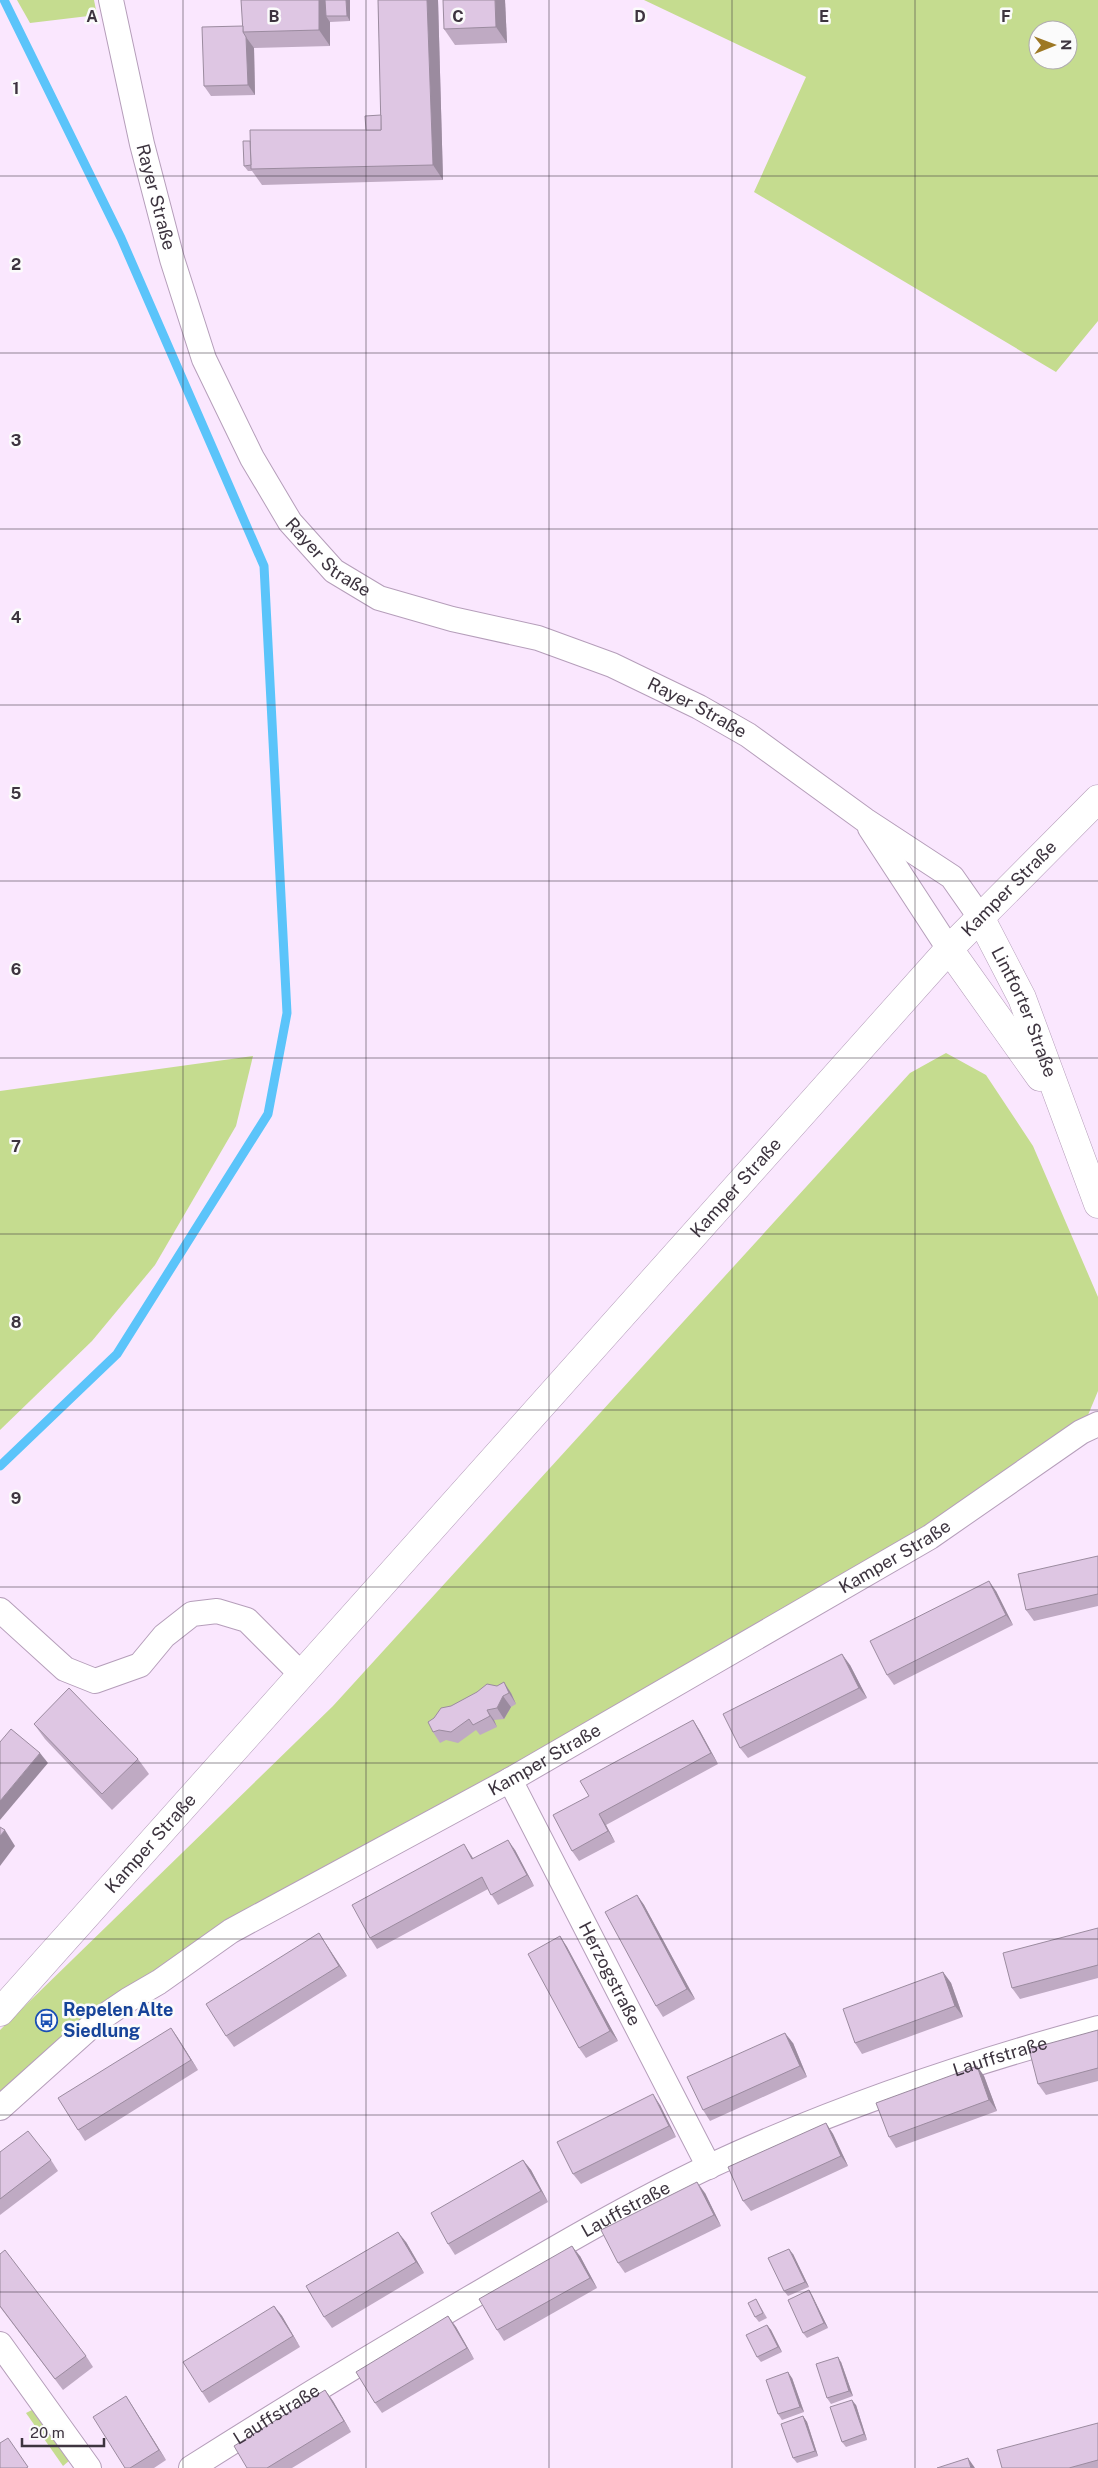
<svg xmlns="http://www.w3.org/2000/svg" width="1098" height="2468" font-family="'Public Sans',sans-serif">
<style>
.green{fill:#c5dc8f;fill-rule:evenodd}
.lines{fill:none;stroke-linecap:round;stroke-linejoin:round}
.stream{stroke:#5bc4fa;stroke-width:9}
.minor-casing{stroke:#b59eba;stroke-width:26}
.tertiary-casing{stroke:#b59eba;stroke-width:29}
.secondary-casing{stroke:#b59eba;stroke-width:29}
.minor{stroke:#fff;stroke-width:24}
.tertiary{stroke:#fff;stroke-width:28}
.secondary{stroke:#fff;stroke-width:28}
.wall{fill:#bfaac3}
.shaded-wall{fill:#9b8b9f}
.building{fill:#dec6e3;stroke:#9b8b9f}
.grid{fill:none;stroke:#3d343f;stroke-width:1;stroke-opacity:0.55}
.labels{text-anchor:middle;stroke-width:5;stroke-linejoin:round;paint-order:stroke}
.street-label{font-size:18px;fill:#3d343f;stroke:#fbfbfb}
.transit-label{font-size:18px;font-weight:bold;fill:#164399;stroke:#fbfbfb;text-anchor:start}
.grid-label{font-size:16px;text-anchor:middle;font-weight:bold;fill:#3d343f;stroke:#fbfbfb;stroke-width:5;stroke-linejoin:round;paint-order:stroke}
</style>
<rect width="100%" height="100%" fill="#fae7fe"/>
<g class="green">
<path d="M 17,0 L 94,0 L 97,15 L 30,23 Z"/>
<path d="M 644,0 L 1098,0 L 1098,321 L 1056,372 L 754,192 L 806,77 ZM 1038,30 L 1068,30 L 1068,60 L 1038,60 Z"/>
<path d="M 946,1053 L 986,1075 L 1033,1146 L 1098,1297 L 1098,1391 L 1081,1432 L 930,1537 L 231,1931 L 0,2108 L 0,2030 L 333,1706 L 910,1073 Z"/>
<path d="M 253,1056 L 236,1126 L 155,1265 L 92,1341 L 0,1430 L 0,1091 Z"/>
<path d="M 34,2409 L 70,2460 L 63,2466 L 26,2413 Z"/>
</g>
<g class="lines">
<path class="stream" d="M 0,1466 L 117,1354 L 268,1114 L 287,1013 L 264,566 L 121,238 L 4,0"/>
<defs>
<g id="minor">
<path id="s1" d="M 111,0 L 142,144 L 172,259 L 204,359 L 252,458 L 290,522 L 334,571 L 379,598 L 452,619 L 538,638 L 612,665 L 699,707 L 748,735 L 865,820 L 952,877 L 980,917"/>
<path d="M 870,828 L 949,949"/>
<path d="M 0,1610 L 65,1669 L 95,1681 L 140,1665 L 164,1636 L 192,1614 L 217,1611 L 247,1620 L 300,1673"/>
<path id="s2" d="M 510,1780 L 709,2167"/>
<path id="s3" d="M 0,2108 L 97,2021 L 128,2000 L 159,1982 L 231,1931 L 510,1780 L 930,1537 L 1081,1432 L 1098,1424"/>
<path d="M 0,2344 L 89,2468"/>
<path id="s4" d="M 191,2468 C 287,2407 384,2348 482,2291 C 557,2247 632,2203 710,2166 C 835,2108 965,2064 1098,2028"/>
</g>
<g id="tertiary">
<path id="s5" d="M 980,917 L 1022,998 L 1098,1204"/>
<path d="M 949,949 L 1040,1077"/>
</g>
<g id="secondary">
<path id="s6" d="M 0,2012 L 949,949 L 1098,799"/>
</g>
</defs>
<use href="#minor" class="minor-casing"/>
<use href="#tertiary" class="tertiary-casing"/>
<use href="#secondary" class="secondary-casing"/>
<use href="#minor" class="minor"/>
<use href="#tertiary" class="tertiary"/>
<use href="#secondary" class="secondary"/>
</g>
<g class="wall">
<path d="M 241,0 L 350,0 L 350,21 L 330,22 L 330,46 L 254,48 L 255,95 L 211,96 L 204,86 L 243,26 Z"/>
<path d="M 378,0 L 438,0 L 443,180 L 262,185 L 252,171 L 248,171 L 244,166 L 366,130 L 381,115 Z"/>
<path d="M 505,0 L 507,43 L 455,45 L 444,29 Z"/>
<path d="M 1098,1556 L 1098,1606 L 1034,1621 L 1026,1610 Z"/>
<path d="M 996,1591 L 1013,1625 L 894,1685 L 887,1675 Z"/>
<path d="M 850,1665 L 867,1698 L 748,1758 L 740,1748 Z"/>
<path d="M 511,1693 L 516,1704 L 511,1707 L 504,1719 L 494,1720 L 497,1727 L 480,1735 L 476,1730 L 458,1743 L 446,1740 L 440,1743 L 433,1732 L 434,1718 L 451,1706 Z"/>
<path d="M 693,1720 L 700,1731 L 718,1764 L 606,1825 L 615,1842 L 579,1861 L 572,1851 L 589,1796 Z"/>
<path d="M 34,1724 L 138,1759 L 149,1774 L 112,1810 L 45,1739 Z"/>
<path d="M 515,1850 L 534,1886 L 498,1905 L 488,1889 L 377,1949 L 370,1938 L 471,1855 L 473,1858 Z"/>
<path d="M 637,1895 L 644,1905 L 695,1999 L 663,2017 L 656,2006 Z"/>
<path d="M 1098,1928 L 1098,1978 L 1020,1999 L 1012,1988 Z"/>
<path d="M 560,1936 L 567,1947 L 618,2041 L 586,2058 L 579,2048 Z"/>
<path d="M 326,1944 L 347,1976 L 234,2047 L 226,2036 Z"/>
<path d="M 943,1972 L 951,1983 L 963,2017 L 862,2054 L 855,2043 Z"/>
<path d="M 171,2028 L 198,2070 L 85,2141 L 78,2130 Z"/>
<path d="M 1098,2030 L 1098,2081 L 1046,2095 L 1038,2084 Z"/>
<path d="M 793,2043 L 807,2077 L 710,2121 L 703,2110 Z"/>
<path d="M 977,2066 L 984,2076 L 997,2111 L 896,2148 L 889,2137 Z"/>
<path d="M 660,2105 L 676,2137 L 581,2184 L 573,2174 Z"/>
<path d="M 826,2123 L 833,2134 L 848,2166 L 751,2211 L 743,2201 Z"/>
<path d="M 0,2152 L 51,2160 L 58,2171 L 0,2215 Z"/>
<path d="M 523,2160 L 531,2170 L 548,2202 L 455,2255 L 448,2244 Z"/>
<path d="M 705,2193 L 721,2226 L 625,2273 L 618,2263 Z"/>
<path d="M 406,2242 L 424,2273 L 332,2328 L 324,2317 Z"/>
<path d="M 0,2254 L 86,2356 L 93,2367 L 63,2390 L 0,2307 Z"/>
<path d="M 793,2254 L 809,2287 L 788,2296 L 784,2291 Z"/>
<path d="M 580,2256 L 597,2288 L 504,2341 L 497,2330 Z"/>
<path d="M 809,2290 L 812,2295 L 828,2328 L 807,2338 L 803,2333 Z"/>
<path d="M 756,2299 L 767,2318 L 759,2322 L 755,2317 Z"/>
<path d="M 274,2306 L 282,2316 L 300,2347 L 209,2403 L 202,2392 Z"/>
<path d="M 448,2316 L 456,2327 L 474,2359 L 382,2413 L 375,2403 Z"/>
<path d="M 767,2325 L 771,2330 L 782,2352 L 761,2362 L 757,2357 Z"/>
<path d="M 841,2362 L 853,2396 L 831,2404 L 827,2398 Z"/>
<path d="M 792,2378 L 804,2412 L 782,2420 L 778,2414 Z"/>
<path d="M 325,2390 L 333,2401 L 351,2432 L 292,2468 L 247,2468 Z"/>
<path d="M 126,2396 L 166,2460 L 154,2468 L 125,2468 Z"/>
<path d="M 856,2405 L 867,2440 L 846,2447 L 842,2442 Z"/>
<path d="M 803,2416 L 807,2422 L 818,2456 L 797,2463 L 793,2458 Z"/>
<path d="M 1098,2423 L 1098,2468 L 1002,2468 Z"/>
</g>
<g class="shaded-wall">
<path d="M 319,0 L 329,0 L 326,16 L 330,22 L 330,46 L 319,30 Z"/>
<path d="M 346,0 L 350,0 L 350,21 L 347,16 Z"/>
<path d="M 427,0 L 438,0 L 443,180 L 433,165 Z"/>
<path d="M 495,0 L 505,0 L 507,43 L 496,27 Z"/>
<path d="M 246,37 L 254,48 L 255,95 L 248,85 Z"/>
<path d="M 989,1581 L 996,1591 L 1013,1625 L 1006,1615 Z"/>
<path d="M 842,1654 L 850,1665 L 867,1698 L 859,1688 Z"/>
<path d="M 504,1682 L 511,1693 L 516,1704 L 509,1693 Z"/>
<path d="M 503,1696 L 511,1707 L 504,1719 L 497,1708 Z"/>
<path d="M 487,1710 L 494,1720 L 497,1727 L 490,1716 Z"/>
<path d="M 693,1720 L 700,1731 L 718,1764 L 711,1753 Z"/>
<path d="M 40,1753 L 48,1763 L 0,1820 L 0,1801 Z"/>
<path d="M 599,1814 L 606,1825 L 615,1842 L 608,1831 Z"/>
<path d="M 5,1830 L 15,1846 L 0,1866 L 0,1836 Z"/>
<path d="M 508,1840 L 515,1850 L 534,1886 L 527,1875 Z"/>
<path d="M 464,1844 L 471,1855 L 479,1870 L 472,1859 Z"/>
<path d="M 637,1895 L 644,1905 L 695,1999 L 687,1989 Z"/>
<path d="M 319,1933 L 326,1944 L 347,1976 L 339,1966 Z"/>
<path d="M 560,1936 L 567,1947 L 618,2041 L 610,2031 Z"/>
<path d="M 943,1972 L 951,1983 L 963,2017 L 955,2006 Z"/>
<path d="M 171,2028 L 178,2038 L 198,2070 L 191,2060 Z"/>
<path d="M 785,2033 L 793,2043 L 807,2077 L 800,2066 Z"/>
<path d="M 977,2066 L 984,2076 L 997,2111 L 989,2100 Z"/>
<path d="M 653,2094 L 660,2105 L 676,2137 L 669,2126 Z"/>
<path d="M 826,2123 L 833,2134 L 848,2166 L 841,2156 Z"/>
<path d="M 523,2160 L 531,2170 L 548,2202 L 541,2191 Z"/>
<path d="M 697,2182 L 705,2193 L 721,2226 L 714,2215 Z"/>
<path d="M 398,2232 L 406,2242 L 424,2273 L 416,2262 Z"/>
<path d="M 572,2246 L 580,2256 L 597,2288 L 590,2278 Z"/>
<path d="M 789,2249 L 793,2254 L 809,2287 L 805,2282 Z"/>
<path d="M 809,2290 L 812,2295 L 828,2328 L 824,2323 Z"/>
<path d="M 274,2306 L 282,2316 L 300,2347 L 293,2336 Z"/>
<path d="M 448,2316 L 456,2327 L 474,2359 L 467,2348 Z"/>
<path d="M 767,2325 L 771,2330 L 782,2352 L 778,2347 Z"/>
<path d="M 838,2357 L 841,2362 L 853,2396 L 849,2391 Z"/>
<path d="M 788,2372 L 792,2378 L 804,2412 L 800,2407 Z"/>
<path d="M 325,2390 L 333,2401 L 351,2432 L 344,2421 Z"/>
<path d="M 126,2396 L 133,2407 L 166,2460 L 159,2450 Z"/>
<path d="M 852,2400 L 856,2405 L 867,2440 L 864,2434 Z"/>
<path d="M 803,2416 L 807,2422 L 818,2456 L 815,2451 Z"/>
<path d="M 968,2458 L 975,2468 L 971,2468 Z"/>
</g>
<g class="building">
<path d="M 241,0 L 319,0 L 319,30 L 243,32 Z"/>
<path d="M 325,0 L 346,0 L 347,16 L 326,16 Z"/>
<path d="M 378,0 L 427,0 L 433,165 L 251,169 L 250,130 L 381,130 Z"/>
<path d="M 443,0 L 495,0 L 496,27 L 444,29 Z"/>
<path d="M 243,26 L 243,32 L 246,37 L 248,85 L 204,86 L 202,27 Z"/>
<path d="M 381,115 L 381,130 L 366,130 L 365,116 Z"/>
<path d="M 243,141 L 250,141 L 251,165 L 244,166 Z"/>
<path d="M 1098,1556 L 1098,1594 L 1026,1610 L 1018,1574 Z"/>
<path d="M 989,1581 L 1006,1615 L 887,1675 L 870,1641 Z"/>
<path d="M 842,1654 L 859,1688 L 740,1748 L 723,1714 Z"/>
<path d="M 504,1682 L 509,1693 L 503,1696 L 497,1708 L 487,1710 L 490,1716 L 473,1725 L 469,1719 L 451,1732 L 439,1730 L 433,1732 L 428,1722 L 434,1718 L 441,1708 L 451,1706 L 477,1692 L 487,1684 L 497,1686 Z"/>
<path d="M 69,1688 L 138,1759 L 102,1794 L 34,1724 Z"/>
<path d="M 693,1720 L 711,1753 L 599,1814 L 608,1831 L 572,1851 L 553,1815 L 589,1796 L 580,1781 Z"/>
<path d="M 11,1729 L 40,1753 L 0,1801 L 0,1742 Z"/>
<path d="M 0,1827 L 5,1830 L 0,1836 Z"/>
<path d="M 508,1840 L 527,1875 L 491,1895 L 482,1877 L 370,1938 L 352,1905 L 464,1844 L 472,1859 Z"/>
<path d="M 637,1895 L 687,1989 L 656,2006 L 605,1912 Z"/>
<path d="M 1098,1928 L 1098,1965 L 1012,1988 L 1003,1953 Z"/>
<path d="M 319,1933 L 339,1966 L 226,2036 L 206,2004 Z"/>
<path d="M 560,1936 L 610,2031 L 579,2048 L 528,1954 Z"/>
<path d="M 943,1972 L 955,2006 L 855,2043 L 843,2009 Z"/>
<path d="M 171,2028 L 191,2060 L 78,2130 L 58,2098 Z"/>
<path d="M 1098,2030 L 1098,2068 L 1038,2084 L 1029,2049 Z"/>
<path d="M 785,2033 L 800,2066 L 703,2110 L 687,2077 Z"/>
<path d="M 977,2066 L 989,2100 L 889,2137 L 876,2103 Z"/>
<path d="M 653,2094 L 669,2126 L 573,2174 L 557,2142 Z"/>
<path d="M 826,2123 L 841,2156 L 743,2201 L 728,2167 Z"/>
<path d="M 28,2131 L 51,2160 L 0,2199 L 0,2152 Z"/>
<path d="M 523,2160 L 541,2191 L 448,2244 L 431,2213 Z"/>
<path d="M 697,2182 L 714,2215 L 618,2263 L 601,2230 Z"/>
<path d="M 398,2232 L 416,2262 L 324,2317 L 306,2286 Z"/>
<path d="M 572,2246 L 590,2278 L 497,2330 L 479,2299 Z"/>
<path d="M 789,2249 L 805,2282 L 784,2291 L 768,2258 Z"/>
<path d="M 5,2250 L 86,2356 L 55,2379 L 0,2306 L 0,2254 Z"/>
<path d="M 809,2290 L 824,2323 L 803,2333 L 788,2300 Z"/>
<path d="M 756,2299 L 763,2313 L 755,2317 L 748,2303 Z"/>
<path d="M 274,2306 L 293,2336 L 202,2392 L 183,2362 Z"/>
<path d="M 448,2316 L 467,2348 L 375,2403 L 356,2372 Z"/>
<path d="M 767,2325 L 778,2347 L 757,2357 L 746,2335 Z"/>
<path d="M 838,2357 L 849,2391 L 827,2398 L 816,2364 Z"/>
<path d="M 788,2372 L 800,2407 L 778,2414 L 766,2380 Z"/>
<path d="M 325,2390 L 344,2421 L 267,2468 L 247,2468 L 234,2446 Z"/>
<path d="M 126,2396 L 159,2450 L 130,2468 L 125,2468 L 93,2417 Z"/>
<path d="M 852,2400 L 864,2434 L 842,2442 L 830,2407 Z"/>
<path d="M 803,2416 L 815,2451 L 793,2458 L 781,2424 Z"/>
<path d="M 1098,2423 L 1098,2460 L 1069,2468 L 1002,2468 L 997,2450 Z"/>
<path d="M 8,2438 L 28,2467 L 26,2468 L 0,2468 L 0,2443 Z"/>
<path d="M 968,2458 L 971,2468 L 937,2468 Z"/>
</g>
<path class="grid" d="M 183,0 L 183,2468M 366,0 L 366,2468M 549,0 L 549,2468M 732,0 L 732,2468M 915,0 L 915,2468M 0,176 L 1098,176M 0,353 L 1098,353M 0,529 L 1098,529M 0,705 L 1098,705M 0,881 L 1098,881M 0,1058 L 1098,1058M 0,1234 L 1098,1234M 0,1410 L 1098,1410M 0,1587 L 1098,1587M 0,1763 L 1098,1763M 0,1939 L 1098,1939M 0,2115 L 1098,2115M 0,2292 L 1098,2292"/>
<defs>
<symbol id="bus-ring" viewBox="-11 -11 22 22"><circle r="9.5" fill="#fbfbfb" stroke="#1a4fb4" stroke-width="1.5"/><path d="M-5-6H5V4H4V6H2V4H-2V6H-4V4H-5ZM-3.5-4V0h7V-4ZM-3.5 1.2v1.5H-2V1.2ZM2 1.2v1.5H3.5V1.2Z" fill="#1a4fb4"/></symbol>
</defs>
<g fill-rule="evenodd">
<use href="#bus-ring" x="34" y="2008" width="25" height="25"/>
</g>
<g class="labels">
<g class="street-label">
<text dy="6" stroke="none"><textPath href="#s1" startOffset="202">Rayer Straße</textPath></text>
<text dy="6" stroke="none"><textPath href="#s1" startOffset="608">Rayer Straße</textPath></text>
<text dy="6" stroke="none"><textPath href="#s1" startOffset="1012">Rayer Straße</textPath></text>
<text dy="6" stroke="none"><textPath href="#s6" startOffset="1510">Kamper Straße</textPath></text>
<text dy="6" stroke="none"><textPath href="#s5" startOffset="105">Lintforter Straße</textPath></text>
<text dy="6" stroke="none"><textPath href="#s6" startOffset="1105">Kamper Straße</textPath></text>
<text dy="6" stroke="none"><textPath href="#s3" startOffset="1054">Kamper Straße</textPath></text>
<text dy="6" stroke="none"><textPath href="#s3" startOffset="649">Kamper Straße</textPath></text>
<text dy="6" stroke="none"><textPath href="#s6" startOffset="226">Kamper Straße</textPath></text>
<text dy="6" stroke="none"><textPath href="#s2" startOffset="218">Herzogstraße</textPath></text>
<text dy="6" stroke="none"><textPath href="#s4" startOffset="911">Lauffstraße</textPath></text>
<text dy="6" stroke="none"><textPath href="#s4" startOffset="506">Lauffstraße</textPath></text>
<text dy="6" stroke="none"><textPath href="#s4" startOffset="101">Lauffstraße</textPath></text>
</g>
<g class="transit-label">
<text x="63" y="2016">Repelen Alte<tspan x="63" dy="21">Siedlung</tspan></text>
</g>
</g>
<g class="grid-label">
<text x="92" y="22">A</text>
<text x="274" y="22">B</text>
<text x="458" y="22">C</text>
<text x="640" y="22">D</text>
<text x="824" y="22">E</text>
<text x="1006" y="22">F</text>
<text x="16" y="94">1</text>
<text x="16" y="270">2</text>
<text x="16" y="446">3</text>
<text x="16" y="623">4</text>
<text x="16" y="799">5</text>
<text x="16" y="975">6</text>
<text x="16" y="1152">7</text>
<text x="16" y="1328">8</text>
<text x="16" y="1504">9</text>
</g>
<g transform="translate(1053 45) rotate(89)"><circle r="24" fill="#fbfbfb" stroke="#afabb0"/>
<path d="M0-4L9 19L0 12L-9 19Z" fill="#9d7824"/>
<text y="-8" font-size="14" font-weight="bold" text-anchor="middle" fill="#3d343f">N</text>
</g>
<path d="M22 2438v8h82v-8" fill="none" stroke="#3d343f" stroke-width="2.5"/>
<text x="30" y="2438" font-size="15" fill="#3d343f" stroke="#fbfbfb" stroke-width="4" paint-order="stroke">20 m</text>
</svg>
